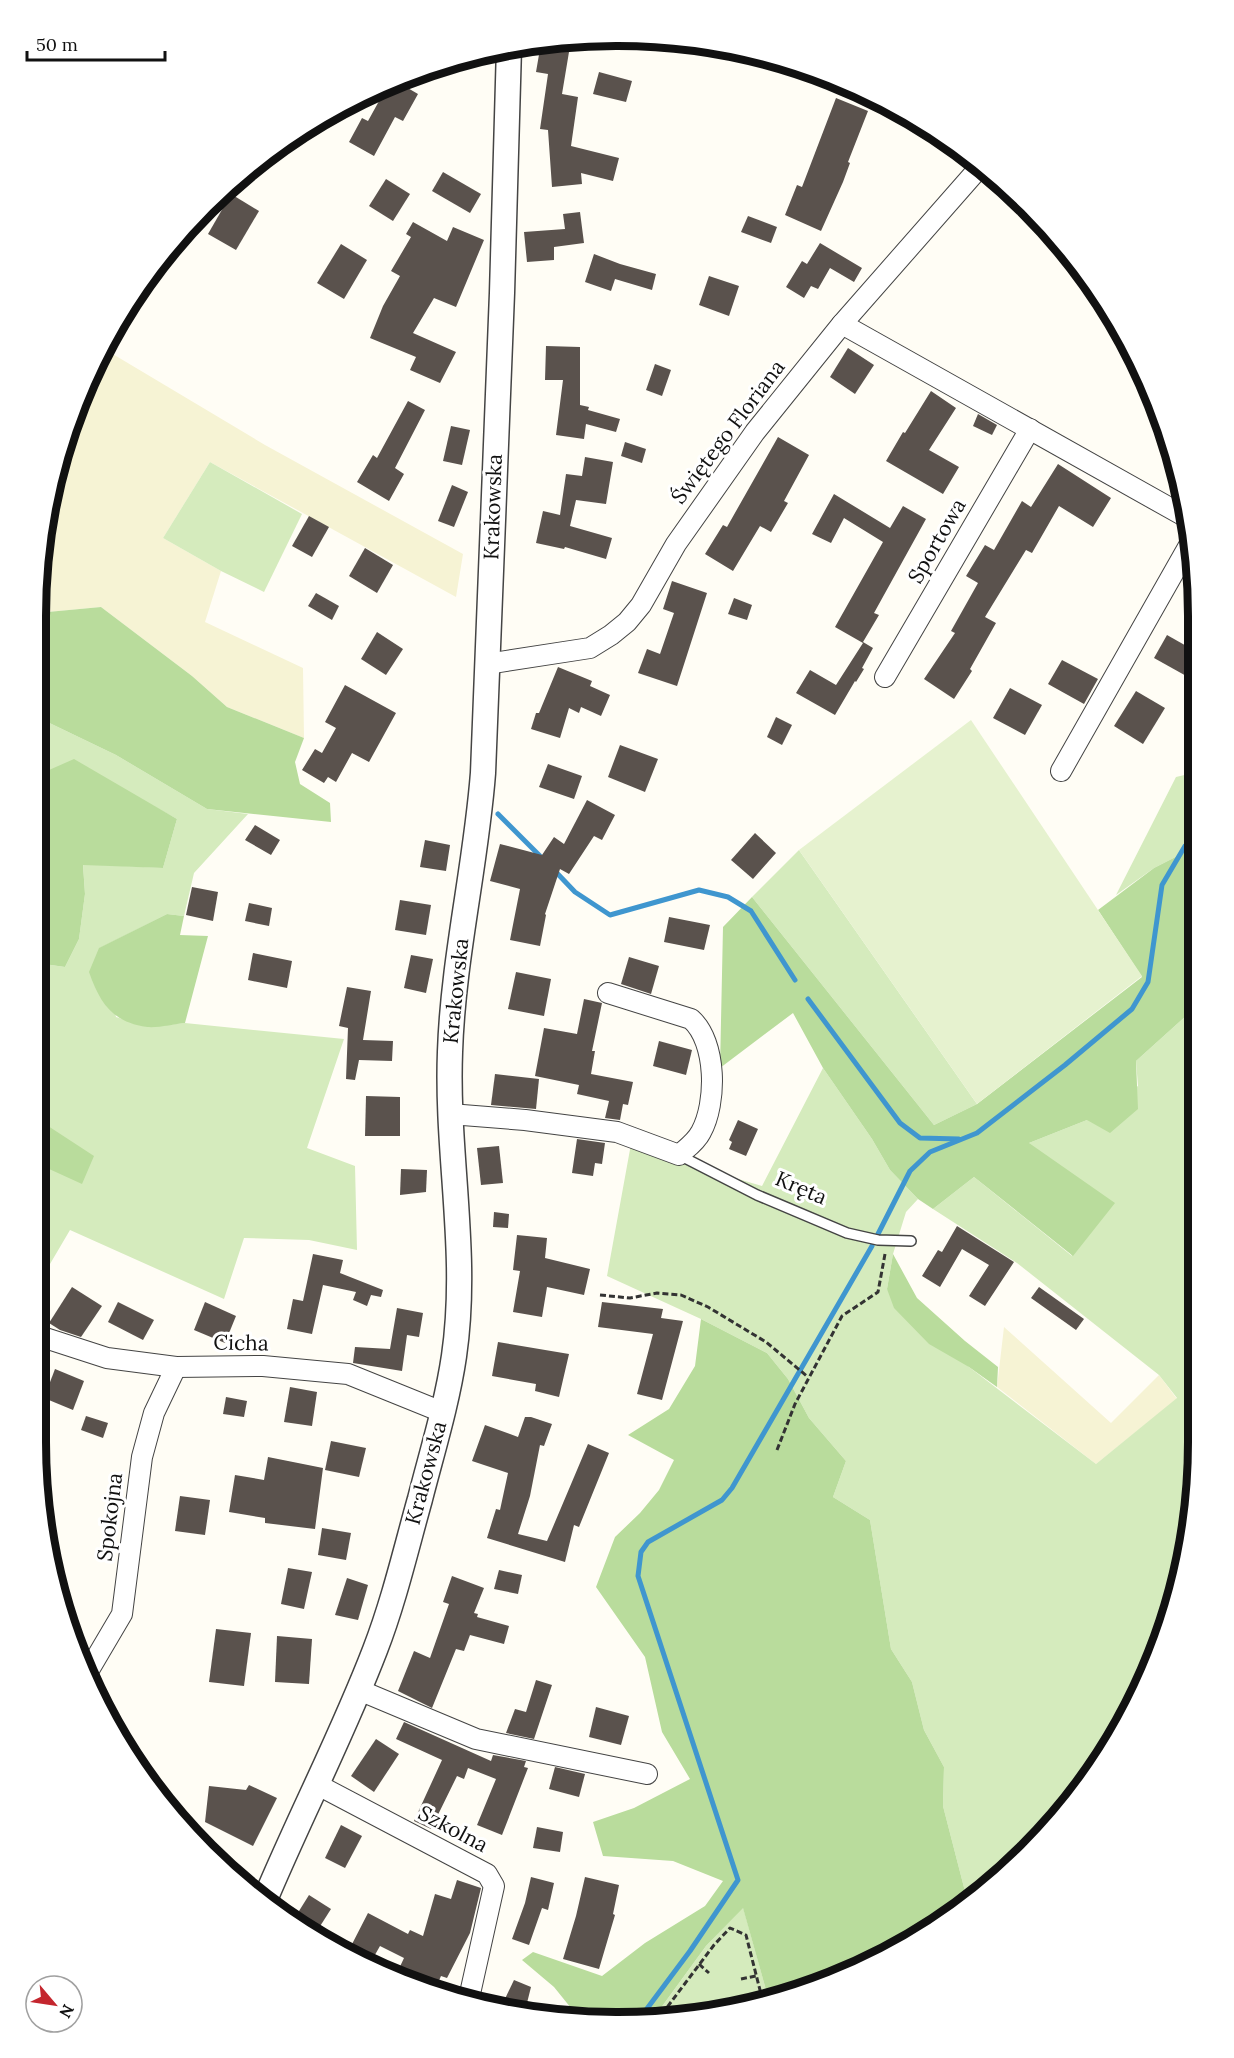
<svg xmlns="http://www.w3.org/2000/svg" width="1234" height="2058" font-family="Lora,serif">
<style>
.farmland{fill:#f6f3d4}
.green{fill:#d5ebbd}
.forest{fill:#b9dc9c}
.pitch{fill:#e6f2cf}
.lines{fill:none;stroke-linecap:round;stroke-linejoin:round}
.stream{stroke:#3f96cf;stroke-width:5}
.building{fill:#5a524d}
.service-casing{stroke:#444;stroke-width:12}
.minor-casing{stroke:#444;stroke-width:22}
.tertiary-casing{stroke:#444;stroke-width:27}
.path{stroke:#333;stroke-width:3;stroke-dasharray:6 3;stroke-linecap:butt}
.service{stroke:#fff;stroke-width:9}
.minor{stroke:#fff;stroke-width:20}
.tertiary{stroke:#fff;stroke-width:24}
.labels{text-anchor:middle;stroke-width:6;stroke-linejoin:round;paint-order:stroke}
.street-label{font-size:21px;fill:#111;stroke:#fff}
.rim{fill:none;stroke:#111;stroke-width:8}
</style>
<rect width="100%" height="100%" fill="#fffdf5"/>
<g class="farmland">
<path d="M 106,350 L 265,445 L 463,554 L 456,597 L 210,462 L 163,538 L 221,571 L 205,622 L 303,668 L 304,738 L 227,707 L 192,676 L 101,607 L 37,613 L 37,579 L 67,430 Z"/>
<path d="M 1004,1327 L 1111,1423 L 1159,1375 L 1177,1399 L 1096,1464 L 997,1387 Z"/>
</g>
<g class="green">
<path d="M 210,462 L 302,514 L 264,592 L 221,571 L 163,538 Z"/>
<path d="M 37,717 L 116,755 L 207,809 L 248,814 L 194,873 L 184,916 L 167,914 L 100,948 L 116,1017 L 148,1027 L 185,1023 L 344,1039 L 307,1148 L 355,1166 L 357,1250 L 309,1240 L 244,1238 L 224,1299 L 70,1230 L 50,1264 L 36,1257 L 37,963 L 65,967 L 79,939 L 85,894 L 83,864 L 163,868 L 177,819 L 130,793 L 37,773 Z"/>
<path d="M 1197,772 L 1197,846 L 1154,868 L 1116,895 L 1176,777 Z"/>
<path d="M 799,850 L 977,1104 L 934,1125 L 752,897 Z"/>
<path d="M 1197,1006 L 1197,1479 L 1167,1628 L 1100,1764 L 968,1903 L 943,1806 L 944,1767 L 924,1730 L 912,1682 L 891,1649 L 870,1520 L 833,1497 L 846,1461 L 809,1418 L 788,1379 L 767,1353 L 701,1319 L 607,1276 L 631,1144 L 687,1164 L 762,1186 L 823,1068 L 872,1139 L 890,1170 L 918,1199 L 906,1212 L 893,1254 L 887,1289 L 969,1367 L 1096,1464 L 1177,1398 L 1159,1375 L 1017,1263 L 933,1209 L 974,1177 L 1072,1256 L 1029,1143 L 1087,1120 L 1138,1086 L 1136,1061 Z"/>
<path d="M 743,1907 L 768,1997 L 655,2016 L 706,1946 Z"/>
</g>
<g class="forest">
<path d="M 101,607 L 192,676 L 227,707 L 304,738 L 295,762 L 300,784 L 330,803 L 331,822 L 207,809 L 116,755 L 37,717 L 37,613 Z"/>
<path d="M 74,759 L 177,819 L 163,868 L 83,865 L 85,894 L 79,939 L 65,967 L 37,963 L 37,773 L 40,774 Z"/>
<path d="M 1197,846 L 1197,1006 L 1136,1061 L 1138,1109 L 1110,1133 L 1087,1120 L 1029,1143 L 1115,1203 L 1073,1256 L 974,1177 L 933,1209 L 918,1199 L 890,1170 L 872,1139 L 823,1068 L 793,1013 L 720,1068 L 723,927 L 752,897 L 934,1125 L 977,1104 L 1142,977 L 1098,910 L 1154,868 Z"/>
<path d="M 167,914 L 184,916 L 180,935 L 208,936 L 185,1023 C 174,1024 159,1028 147,1027 C 112,1022 100,1003 89,972 L 99,948 Z"/>
<path d="M 37,1095 L 40,1099 L 45,1124 L 94,1156 L 82,1184 L 36,1163 Z"/>
<path d="M 893,1254 L 917,1298 L 965,1341 L 998,1367 L 997,1387 L 969,1367 L 929,1344 L 894,1308 L 887,1289 Z"/>
<path d="M 701,1319 L 767,1353 L 788,1379 L 809,1418 L 846,1461 L 833,1497 L 870,1520 L 891,1649 L 912,1682 L 924,1730 L 944,1767 L 943,1806 L 968,1903 L 803,1991 L 768,1997 L 743,1908 L 706,1946 L 655,2016 L 617,2022 L 574,2015 L 575,2013 L 554,1987 L 522,1960 L 533,1952 L 602,1976 L 645,1943 L 705,1906 L 723,1881 L 673,1861 L 603,1856 L 593,1822 L 634,1808 L 690,1779 L 662,1732 L 645,1657 L 596,1587 L 615,1537 L 640,1513 L 659,1490 L 674,1460 L 628,1435 L 669,1409 L 695,1366 Z"/>
</g>
<path class="pitch" d="M 971,720 L 1142,976 L 977,1104 L 799,850 Z"/>
<g class="lines">
<g class="stream">
<path d="M 498,814 L 541,857"/>
<path d="M 554,870 L 575,892 L 610,915 L 699,890 L 728,897 L 751,911 L 795,980"/>
<path d="M 808,999 L 900,1123 L 920,1138 L 959,1139"/>
<path d="M 878,1234 L 910,1171 L 930,1152 L 977,1133 L 1065,1065 L 1132,1009 L 1148,982 L 1162,885 L 1185,846 L 1197,837"/>
<path d="M 640,2018 L 690,1951 L 738,1880 L 638,1576 L 641,1552 L 648,1542 L 722,1500 L 732,1488 L 872,1246"/>
</g>
</g>
<g class="building">
<path d="M 541,43 L 570,46 L 562,94 L 578,97 L 571,146 L 619,158 L 613,181 L 581,173 L 582,184 L 552,187 L 548,130 L 540,129 L 548,74 L 536,72 Z"/>
<path d="M 599,72 L 632,81 L 626,102 L 593,94 Z"/>
<path d="M 394,80 L 418,94 L 403,121 L 395,117 L 374,156 L 349,142 L 362,118 L 368,121 L 389,83 Z"/>
<path d="M 836,98 L 868,111 L 848,162 L 850,163 L 843,182 L 821,231 L 785,215 L 797,185 L 802,187 Z"/>
<path d="M 443,172 L 481,194 L 470,213 L 432,191 Z"/>
<path d="M 386,179 L 410,194 L 393,221 L 369,206 Z"/>
<path d="M 231,194 L 259,211 L 236,250 L 208,234 Z"/>
<path d="M 580,212 L 584,243 L 554,247 L 554,260 L 527,262 L 524,232 L 565,229 L 563,214 Z"/>
<path d="M 748,216 L 777,227 L 771,243 L 741,232 Z"/>
<path d="M 413,222 L 447,241 L 453,227 L 484,240 L 456,307 L 434,298 L 413,333 L 456,352 L 440,383 L 410,370 L 416,357 L 370,338 L 383,306 L 400,276 L 391,271 L 411,237 L 406,234 Z"/>
<path d="M 820,243 L 862,268 L 854,282 L 830,268 L 818,289 L 811,286 L 804,298 L 786,287 L 802,261 L 807,264 Z"/>
<path d="M 341,244 L 367,260 L 344,299 L 317,283 Z"/>
<path d="M 594,254 L 620,264 L 656,274 L 652,290 L 615,279 L 611,291 L 585,282 Z"/>
<path d="M 709,276 L 739,286 L 729,316 L 699,305 Z"/>
<path d="M 546,346 L 580,347 L 580,405 L 589,407 L 588,410 L 620,419 L 616,432 L 586,424 L 584,439 L 556,435 L 563,380 L 545,380 Z"/>
<path d="M 848,348 L 874,365 L 855,394 L 830,377 Z"/>
<path d="M 655,364 L 671,370 L 662,396 L 646,390 Z"/>
<path d="M 931,391 L 956,408 L 929,450 L 959,467 L 943,494 L 886,461 L 903,432 L 905,433 Z"/>
<path d="M 408,401 L 425,410 L 395,468 L 404,474 L 389,501 L 357,482 L 373,455 L 377,458 Z"/>
<path d="M 978,414 L 997,425 L 992,435 L 973,426 Z"/>
<path d="M 451,426 L 470,430 L 462,465 L 443,461 Z"/>
<path d="M 778,437 L 809,455 L 784,501 L 788,503 L 771,532 L 760,526 L 733,571 L 705,554 L 723,525 L 727,527 Z"/>
<path d="M 625,442 L 646,449 L 642,463 L 621,456 Z"/>
<path d="M 585,457 L 613,462 L 606,504 L 576,500 L 570,526 L 612,538 L 606,559 L 565,547 L 564,549 L 536,543 L 543,511 L 560,515 L 566,474 L 582,476 Z"/>
<path d="M 1058,464 L 1111,498 L 1093,527 L 1059,506 L 1032,553 L 1026,550 L 985,617 L 996,623 L 970,669 L 972,671 L 954,699 L 924,679 L 955,633 L 951,631 L 978,583 L 966,576 L 985,545 L 994,550 L 1022,501 L 1031,507 Z"/>
<path d="M 452,485 L 468,492 L 454,527 L 438,521 Z"/>
<path d="M 834,494 L 890,528 L 903,506 L 926,519 L 874,613 L 879,615 L 863,642 L 873,648 L 862,668 L 864,669 L 856,682 L 855,681 L 835,715 L 796,693 L 810,670 L 836,685 L 863,643 L 835,627 L 883,542 L 844,518 L 831,543 L 812,534 Z"/>
<path d="M 309,516 L 329,527 L 312,557 L 292,546 Z"/>
<path d="M 365,548 L 393,565 L 377,593 L 349,576 Z"/>
<path d="M 672,581 L 707,593 L 677,686 L 638,673 L 647,649 L 660,654 L 674,613 L 663,609 Z"/>
<path d="M 316,593 L 339,606 L 332,620 L 308,606 Z"/>
<path d="M 734,598 L 752,605 L 747,620 L 728,614 Z"/>
<path d="M 377,632 L 403,649 L 386,675 L 361,659 Z"/>
<path d="M 1167,635 L 1197,652 L 1197,682 L 1154,658 Z"/>
<path d="M 1062,660 L 1098,679 L 1084,704 L 1048,684 Z"/>
<path d="M 558,667 L 592,681 L 590,686 L 610,695 L 601,716 L 581,707 L 579,713 L 569,708 L 560,738 L 531,729 L 536,713 L 539,713 Z"/>
<path d="M 345,685 L 396,713 L 369,762 L 352,753 L 336,782 L 328,777 L 324,783 L 302,770 L 315,749 L 322,753 L 336,728 L 325,722 Z"/>
<path d="M 1010,688 L 1042,705 L 1025,735 L 993,718 Z"/>
<path d="M 1136,691 L 1165,708 L 1143,744 L 1114,726 Z"/>
<path d="M 776,717 L 792,725 L 782,745 L 767,737 Z"/>
<path d="M 620,745 L 658,759 L 645,792 L 608,777 Z"/>
<path d="M 548,764 L 582,776 L 574,799 L 539,787 Z"/>
<path d="M 587,800 L 615,815 L 602,840 L 594,836 L 569,874 L 560,869 L 545,914 L 546,915 L 540,946 L 510,940 L 520,889 L 490,881 L 500,844 L 542,855 L 554,837 L 564,844 Z"/>
<path d="M 255,825 L 280,840 L 271,855 L 245,840 Z"/>
<path d="M 755,833 L 776,853 L 753,879 L 731,860 Z"/>
<path d="M 425,840 L 450,845 L 446,871 L 420,867 Z"/>
<path d="M 192,887 L 218,892 L 213,921 L 186,915 Z"/>
<path d="M 400,900 L 431,905 L 426,935 L 395,930 Z"/>
<path d="M 249,903 L 272,908 L 269,926 L 245,921 Z"/>
<path d="M 669,917 L 710,925 L 704,950 L 664,942 Z"/>
<path d="M 253,953 L 292,961 L 287,988 L 248,980 Z"/>
<path d="M 411,955 L 433,959 L 426,993 L 404,988 Z"/>
<path d="M 629,957 L 659,966 L 651,994 L 621,984 Z"/>
<path d="M 516,972 L 551,979 L 544,1016 L 508,1009 Z"/>
<path d="M 347,987 L 371,991 L 363,1040 L 393,1041 L 392,1061 L 359,1060 L 355,1080 L 346,1079 L 348,1028 L 339,1026 Z"/>
<path d="M 584,999 L 602,1003 L 592,1051 L 595,1051 L 591,1074 L 633,1082 L 628,1105 L 623,1104 L 620,1120 L 605,1118 L 609,1101 L 577,1094 L 579,1085 L 535,1076 L 544,1028 L 577,1034 Z"/>
<path d="M 659,1041 L 692,1050 L 686,1075 L 653,1066 Z"/>
<path d="M 495,1074 L 539,1079 L 536,1109 L 491,1105 Z"/>
<path d="M 366,1096 L 400,1097 L 400,1136 L 365,1136 Z"/>
<path d="M 738,1120 L 758,1129 L 746,1156 L 729,1149 L 732,1142 L 729,1140 Z"/>
<path d="M 577,1139 L 605,1143 L 602,1164 L 595,1163 L 593,1176 L 572,1173 Z"/>
<path d="M 499,1146 L 503,1183 L 481,1185 L 477,1148 Z"/>
<path d="M 401,1169 L 427,1170 L 426,1192 L 400,1195 Z"/>
<path d="M 494,1212 L 509,1214 L 508,1228 L 493,1227 Z"/>
<path d="M 957,1226 L 1014,1262 L 985,1306 L 969,1296 L 989,1265 L 962,1249 L 940,1287 L 922,1276 L 938,1250 L 942,1252 Z"/>
<path d="M 517,1235 L 547,1238 L 545,1258 L 590,1269 L 584,1295 L 547,1287 L 542,1317 L 513,1312 L 520,1271 L 513,1270 Z"/>
<path d="M 313,1254 L 343,1260 L 340,1273 L 383,1290 L 381,1297 L 371,1295 L 367,1306 L 353,1300 L 356,1292 L 323,1285 L 312,1334 L 287,1329 L 293,1299 L 303,1301 Z"/>
<path d="M 72,1287 L 102,1306 L 81,1337 L 60,1330 L 49,1323 Z"/>
<path d="M 1039,1287 L 1084,1319 L 1076,1330 L 1031,1298 Z"/>
<path d="M 118,1302 L 154,1320 L 143,1340 L 108,1322 Z"/>
<path d="M 205,1302 L 236,1316 L 225,1343 L 194,1330 Z"/>
<path d="M 602,1302 L 663,1309 L 661,1318 L 683,1321 L 662,1400 L 637,1394 L 653,1334 L 598,1327 Z"/>
<path d="M 397,1308 L 423,1313 L 419,1337 L 407,1335 L 402,1371 L 353,1363 L 355,1347 L 390,1349 Z"/>
<path d="M 498,1342 L 569,1354 L 559,1397 L 535,1391 L 536,1384 L 492,1376 Z"/>
<path d="M 55,1369 L 84,1381 L 73,1410 L 44,1398 Z"/>
<path d="M 290,1387 L 317,1392 L 312,1426 L 284,1422 Z"/>
<path d="M 226,1397 L 247,1401 L 244,1417 L 223,1414 Z"/>
<path d="M 86,1416 L 108,1423 L 103,1438 L 81,1430 Z"/>
<path d="M 525,1417 L 531,1417 L 552,1424 L 544,1446 L 540,1445 L 530,1496 L 518,1534 L 547,1541 L 588,1444 L 609,1453 L 579,1527 L 574,1525 L 565,1562 L 487,1538 L 496,1509 L 500,1510 L 508,1473 L 472,1461 L 485,1425 L 518,1437 Z"/>
<path d="M 331,1441 L 366,1448 L 359,1477 L 325,1470 Z"/>
<path d="M 268,1457 L 323,1468 L 315,1529 L 265,1523 L 265,1518 L 229,1512 L 235,1475 L 264,1480 Z"/>
<path d="M 180,1496 L 210,1500 L 205,1535 L 175,1531 Z"/>
<path d="M 322,1528 L 351,1533 L 346,1560 L 318,1555 Z"/>
<path d="M 288,1568 L 312,1572 L 304,1609 L 281,1604 Z"/>
<path d="M 499,1570 L 522,1575 L 518,1594 L 494,1589 Z"/>
<path d="M 452,1576 L 484,1588 L 474,1613 L 478,1614 L 477,1617 L 509,1626 L 504,1644 L 470,1635 L 464,1651 L 456,1649 L 432,1708 L 398,1691 L 414,1651 L 430,1658 L 449,1604 L 443,1602 Z"/>
<path d="M 347,1578 L 368,1585 L 358,1620 L 335,1615 Z"/>
<path d="M 216,1629 L 251,1633 L 244,1686 L 209,1682 Z"/>
<path d="M 277,1636 L 312,1639 L 309,1684 L 275,1682 Z"/>
<path d="M 536,1680 L 552,1685 L 534,1739 L 506,1733 L 515,1709 L 526,1712 Z"/>
<path d="M 596,1707 L 629,1716 L 621,1745 L 589,1737 Z"/>
<path d="M 404,1722 L 491,1761 L 493,1755 L 526,1761 L 524,1767 L 528,1768 L 502,1835 L 477,1825 L 496,1779 L 468,1768 L 464,1779 L 457,1776 L 431,1829 L 414,1821 L 442,1760 L 396,1739 Z"/>
<path d="M 376,1739 L 399,1754 L 374,1792 L 351,1776 Z"/>
<path d="M 555,1767 L 585,1774 L 579,1797 L 549,1789 Z"/>
<path d="M 249,1785 L 277,1798 L 253,1846 L 205,1822 L 209,1786 L 246,1790 Z"/>
<path d="M 341,1825 L 362,1836 L 345,1868 L 325,1858 Z"/>
<path d="M 537,1827 L 563,1832 L 560,1852 L 533,1848 Z"/>
<path d="M 531,1877 L 554,1883 L 548,1910 L 542,1908 L 529,1945 L 512,1939 L 525,1903 Z"/>
<path d="M 585,1877 L 619,1885 L 613,1914 L 615,1915 L 599,1969 L 563,1959 L 576,1916 Z"/>
<path d="M 457,1880 L 481,1888 L 470,1933 L 447,1978 L 441,1976 L 434,1992 L 397,1973 L 404,1958 L 380,1946 L 372,1960 L 350,1948 L 368,1913 L 408,1934 L 410,1930 L 423,1936 L 435,1894 L 451,1899 Z"/>
<path d="M 309,1895 L 331,1909 L 317,1931 L 294,1919 Z"/>
<path d="M 514,1980 L 531,1987 L 526,2007 L 503,2003 Z"/>
</g>
<g class="lines">
<defs>
<path id="service" d="M 679,1155 L 757,1195 L 847,1233 L 878,1240 L 911,1241"/>
<g id="minor">
<path d="M 842,324 L 1186,517"/>
<path d="M 487,664 L 590,648 L 611,635 L 627,622 L 641,605 L 676,544 L 755,432 L 842,324 L 979,168"/>
<path d="M 885,677 L 1030,429"/>
<path d="M 1061,771 L 1191,542"/>
<path d="M 450,1114 L 525,1120 L 617,1132 L 679,1155 C 687,1148 696,1142 701,1132 C 717,1103 717,1042 691,1019 L 608,993"/>
<path d="M 36,1335 L 107,1358 L 176,1367 L 263,1366 L 348,1374 L 442,1412"/>
<path d="M 89,1670 L 122,1614 L 142,1457 L 154,1413 L 176,1367"/>
<path d="M 359,1690 L 476,1739 L 647,1774"/>
<path d="M 316,1784 L 487,1874 L 494,1886 L 469,1998"/>
</g>
<path id="tertiary" d="M 264,1902 C 299,1818 342,1736 375,1650 C 394,1601 406,1549 420,1499 C 432,1452 447,1404 454,1356 C 469,1254 446,1154 450,1052 C 453,958 476,866 483,773 L 502,293 L 509,47"/>
</defs>
<use href="#service" class="service-casing"/>
<use href="#minor" class="minor-casing"/>
<use href="#tertiary" class="tertiary-casing"/>
<g class="path">
<path d="M 600,1295 L 630,1298 L 657,1293 L 681,1295 L 708,1307 L 766,1342 L 808,1377"/>
<path d="M 777,1450 L 795,1404 L 842,1316 L 878,1292 L 885,1254"/>
<path d="M 699,1964 L 709,1973"/>
<path d="M 741,1979 L 756,1976"/>
<path d="M 752,2000 L 762,1997"/>
<path d="M 667,2008 L 675,2012"/>
<path d="M 662,2014 L 714,1945 L 730,1928 L 746,1935 L 762,1998"/>
</g>
<use href="#service" class="service"/>
<use href="#minor" class="minor"/>
<use href="#tertiary" class="tertiary"/>
</g>
<g class="labels">
<g class="street-label">
<text transform="translate(728 432) rotate(-53)" y="7">Świętego Floriana</text>
<text transform="translate(493 507) rotate(-88)" y="7">Krakowska</text>
<text transform="translate(937 541) rotate(-60)" y="7">Sportowa</text>
<text transform="translate(456 991) rotate(-84)" y="7">Krakowska</text>
<text transform="translate(801 1188) rotate(23)" y="7">Kręta</text>
<text transform="translate(241 1343) rotate(1)" y="7">Cicha</text>
<text transform="translate(426 1473) rotate(-75)" y="7">Krakowska</text>
<text transform="translate(110 1517) rotate(-83)" y="7">Spokojna</text>
<text transform="translate(453 1829) rotate(28)" y="7">Szkolna</text>
</g>
</g>
<path d="M0 0H1234V2058H0ZM616 46H618A570 570 0 0 1 1188 616V1442A570 570 0 0 1 618 2012H616A570 570 0 0 1 46 1442V616A570 570 0 0 1 616 46Z" fill="#fff" fill-rule="evenodd"/>
<path class="rim" d="M616 46H618A570 570 0 0 1 1188 616V1442A570 570 0 0 1 618 2012H616A570 570 0 0 1 46 1442V616A570 570 0 0 1 616 46Z"/>
<g transform="translate(54 2004) rotate(119)"><circle r="28" fill="#ffffff" stroke="#a0a0a0" stroke-width="1.5"/>
<path d="M0-4.5L10 22L0 15L-10 22Z" fill="#c4262e"/>
<text y="-9" font-size="16" font-weight="bold" text-anchor="middle" fill="#111111">N</text>
</g>
<path d="M27 51v9h138v-9" fill="none" stroke="#111111" stroke-width="3"/>
<text x="36" y="51" font-size="18" fill="#111111" stroke="#ffffff" stroke-width="4.5" paint-order="stroke">50 m</text>
</svg>
